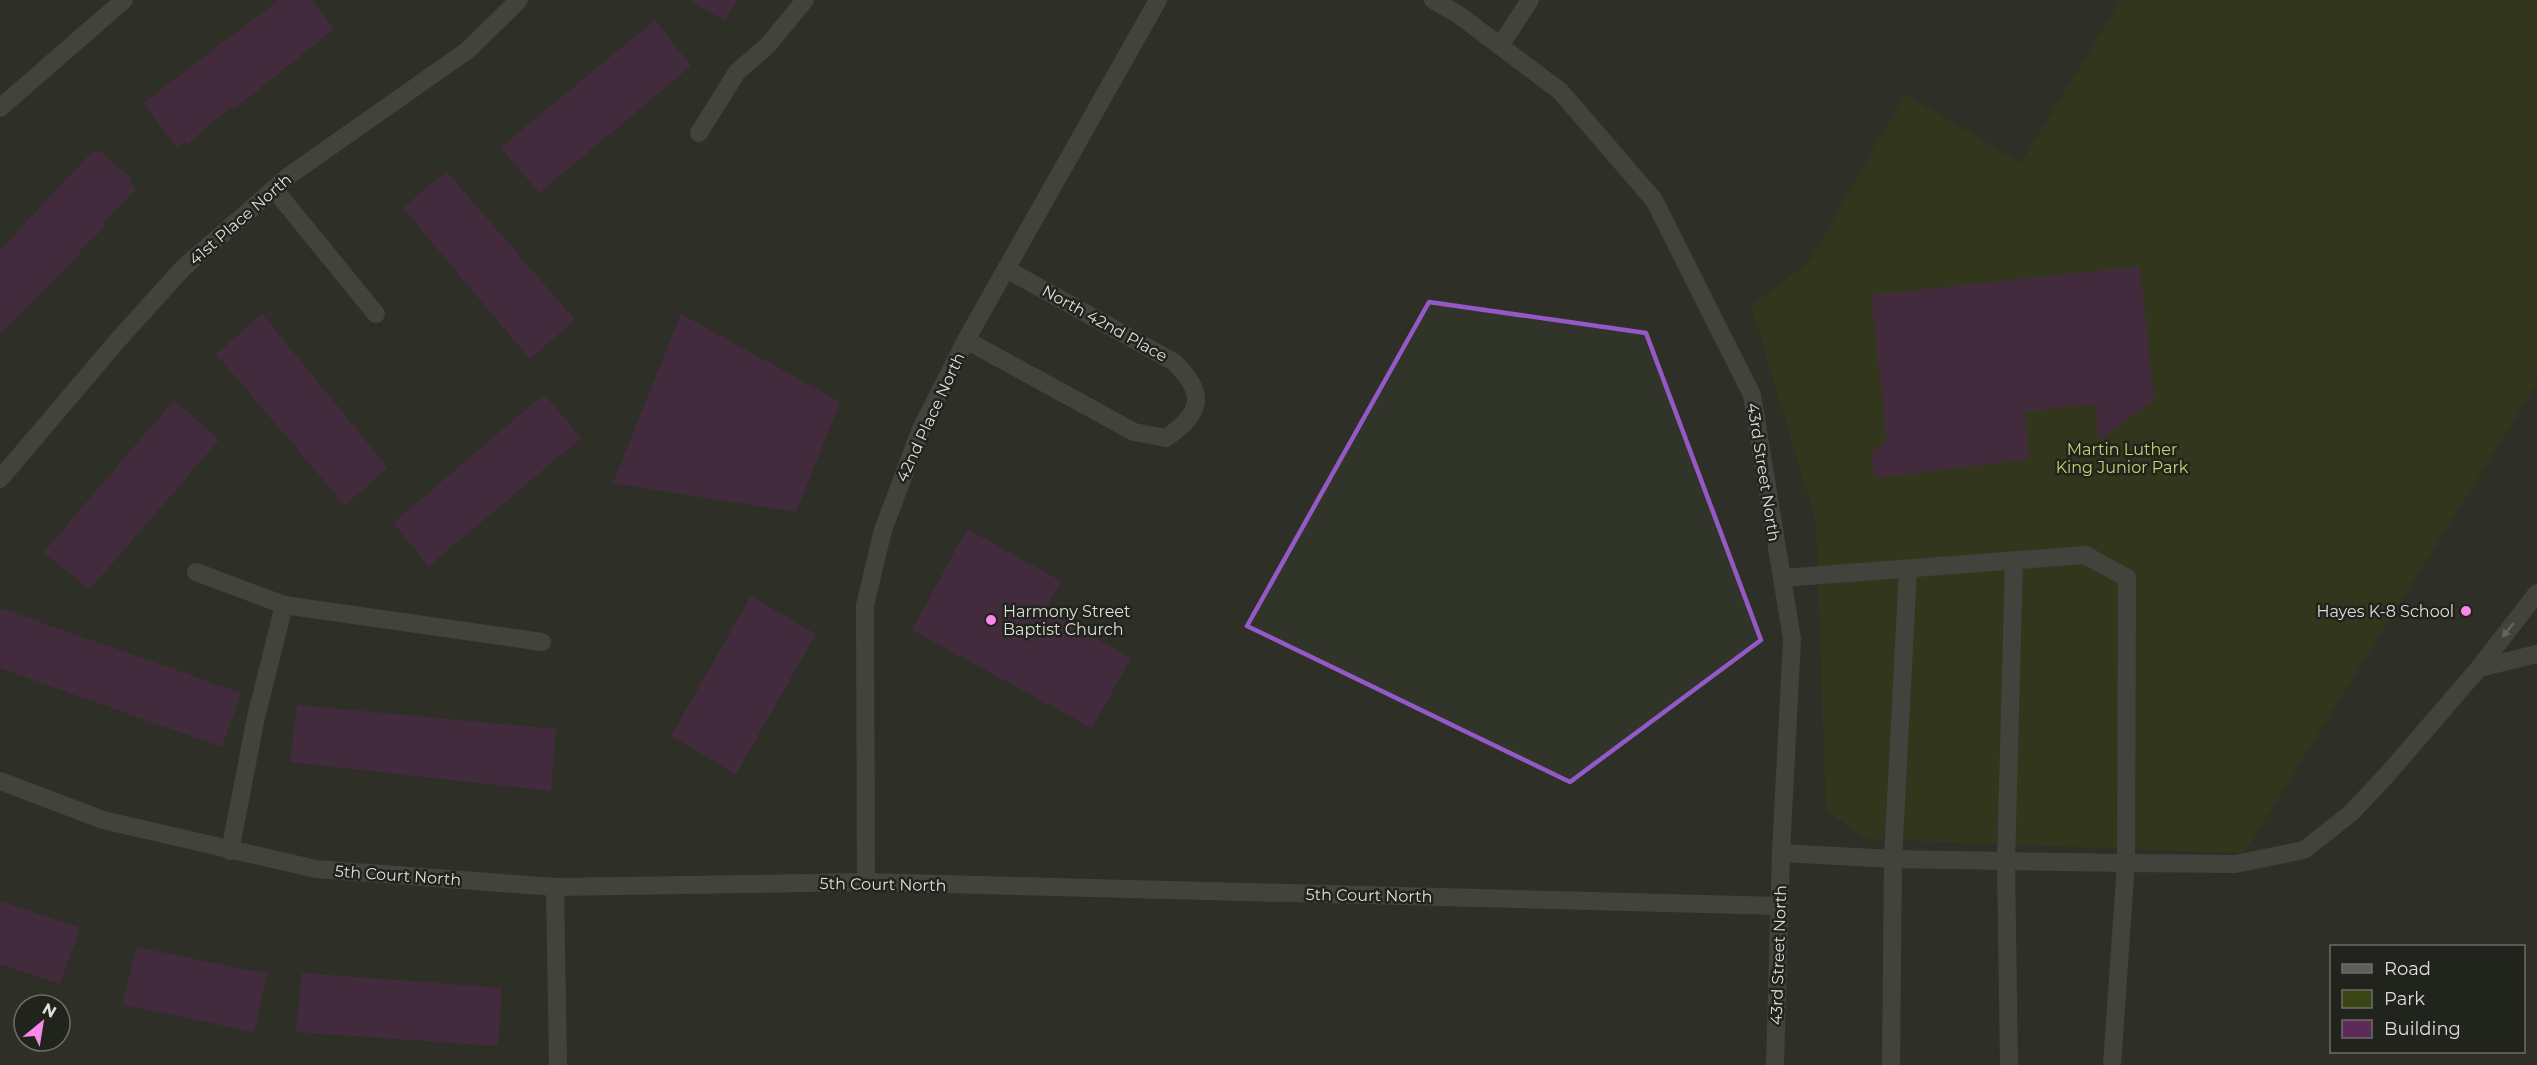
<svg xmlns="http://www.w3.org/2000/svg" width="2537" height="1065" font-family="Montserrat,sans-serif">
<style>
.built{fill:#313428;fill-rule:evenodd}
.green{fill:#3b4413}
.building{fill:#5e2b58}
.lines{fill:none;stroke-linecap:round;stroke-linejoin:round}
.lane{stroke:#5e5f59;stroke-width:18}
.street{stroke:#5e5f59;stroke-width:18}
.oneway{fill:#abaca7}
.marked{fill:none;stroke:#9459c6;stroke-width:4.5;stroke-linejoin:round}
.poi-dot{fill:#f888ea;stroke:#21231d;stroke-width:2}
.labels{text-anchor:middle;stroke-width:5;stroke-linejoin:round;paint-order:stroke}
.street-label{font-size:16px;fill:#dedfdb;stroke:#21231d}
.park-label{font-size:16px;fill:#c1d572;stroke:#21231d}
.poi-label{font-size:16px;fill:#dedfdb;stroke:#21231d;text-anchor:start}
</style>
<rect width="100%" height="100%" fill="#2b2c26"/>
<path class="built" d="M 0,0 L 2537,0 L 2537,1065 L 0,1065 ZM 2332,946 L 2524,946 L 2524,1052 L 2332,1052 ZM 24,1005 L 60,1005 L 60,1041 L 24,1041 Z"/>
<path class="green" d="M 2121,0 L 2537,0 L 2537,383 L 2244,853 L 1866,839 L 1826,810 L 1816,522 L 1751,305 L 1808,264 L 1905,94 L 2021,163 Z"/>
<g class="building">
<path d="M 279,0 L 312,0 L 334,29 L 234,109 L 231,107 L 187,144 L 185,141 L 177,148 L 143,103 Z"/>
<path d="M 689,0 L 737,0 L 725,21 Z"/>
<path d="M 655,20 L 691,66 L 539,193 L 501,147 Z"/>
<path d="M 94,150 L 97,153 L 100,150 L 133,181 L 130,183 L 136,189 L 103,224 L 106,226 L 79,251 L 81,253 L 0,335 L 0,250 Z"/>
<path d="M 446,171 L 575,320 L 530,359 L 403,208 Z"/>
<path d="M 2140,266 L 2154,400 L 2099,440 L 2095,404 L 2024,412 L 2030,459 L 1875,478 L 1871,453 L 1887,442 L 1871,295 Z"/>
<path d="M 262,314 L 388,468 L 345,505 L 216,354 Z"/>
<path d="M 681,314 L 840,402 L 796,512 L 613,483 Z"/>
<path d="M 544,394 L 581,438 L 429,566 L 393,523 Z"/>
<path d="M 174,400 L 219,440 L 89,590 L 44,552 Z"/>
<path d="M 967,529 L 1061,581 L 1045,610 L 1131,658 L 1092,728 L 912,630 Z"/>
<path d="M 751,596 L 816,634 L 736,774 L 671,736 Z"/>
<path d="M 0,608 L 241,693 L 222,747 L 0,668 Z"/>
<path d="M 297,705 L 556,729 L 551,791 L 290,762 Z"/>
<path d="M 0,901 L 80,928 L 60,984 L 0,964 Z"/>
<path d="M 137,947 L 267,974 L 254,1032 L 122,1004 Z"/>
<path d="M 302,973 L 502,988 L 498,1046 L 296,1032 Z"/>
</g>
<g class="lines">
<g class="lane">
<path d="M 1500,46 L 1530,0"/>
<path d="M 0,108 L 124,0"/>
<path d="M 699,133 L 737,72 L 768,45 L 805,0"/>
<path d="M 274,189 L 376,314"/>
<path d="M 196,572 L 284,605 L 256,717 L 230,851"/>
<path d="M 284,605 L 542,642"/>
<path d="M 2479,668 L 2537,654"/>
<path d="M 1781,853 L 1893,859 L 2126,863 L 2127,578 L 2085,555 L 1782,578"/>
<path d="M 555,887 L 558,1065"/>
<path d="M 1891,1065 L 1893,859 L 1908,569"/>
<path d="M 2009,1065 L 2006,862 L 2014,560"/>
<path d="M 2112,1065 L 2126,863 L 2235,864 L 2304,850 L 2350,814 L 2386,776 L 2479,668 L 2537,593"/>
</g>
<g class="street">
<path d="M 1433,0 L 1459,15 L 1560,91 L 1654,200 L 1752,395 L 1792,639 L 1781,853 L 1775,1065"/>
<path d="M 966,340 L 1134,432 L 1166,438 C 1203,412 1206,394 1174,362 L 1006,269"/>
<path d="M 0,479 L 118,340 L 183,268 L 290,175 L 468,50 L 519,0"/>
<path d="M 0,781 L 103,820 L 316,869 L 555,887 L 866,882 L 1779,906"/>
<path d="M 866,882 L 865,605 L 883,530 L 921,429 L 966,340 L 1158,0"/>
</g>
</g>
<defs><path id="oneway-solid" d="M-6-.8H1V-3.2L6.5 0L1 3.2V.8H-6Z" transform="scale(1.5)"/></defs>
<use class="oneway" href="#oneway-solid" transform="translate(2508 630) rotate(128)"/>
<path d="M0 0H2537V1065H0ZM 1429,302 L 1646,333 L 1761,640 L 1570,782 L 1247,626 Z" fill="#2b2c26" fill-opacity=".55" fill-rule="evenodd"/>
<path class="marked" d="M 1429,302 L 1646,333 L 1761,640 L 1570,782 L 1247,626 Z"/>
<g class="poi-dot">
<circle cx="2466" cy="611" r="6"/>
<circle cx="991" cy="620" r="6"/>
</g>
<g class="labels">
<g class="street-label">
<text transform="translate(240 219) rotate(-41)" y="6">41st Place North</text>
<text transform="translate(1105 323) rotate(29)" y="6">North 42nd Place</text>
<text transform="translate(930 417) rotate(-65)" y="6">42nd Place North</text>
<text transform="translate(1764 472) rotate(81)" y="6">43rd Street North</text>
<text transform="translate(398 875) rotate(4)" y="6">5th Court North</text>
<text transform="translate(883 884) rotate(1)" y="6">5th Court North</text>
<text transform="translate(1369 895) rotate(1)" y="6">5th Court North</text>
<text transform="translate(1778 955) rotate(-88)" y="6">43rd Street North</text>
</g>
<g class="park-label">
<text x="2122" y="455">Martin Luther<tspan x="2122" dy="18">King Junior Park</tspan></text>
</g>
<g class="poi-label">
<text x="1003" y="617">Harmony Street<tspan x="1003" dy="18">Baptist Church</tspan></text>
<text x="2454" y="617" text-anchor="end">Hayes K-8 School</text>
</g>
</g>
<rect x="2330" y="945" width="195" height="108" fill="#21231d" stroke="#6d6e69" stroke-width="1.5"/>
<rect x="2342" y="964" width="30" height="9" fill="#5e5f59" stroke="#6d6e69" stroke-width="1.5"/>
<text x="2384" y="975" font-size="18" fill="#dedfdb">Road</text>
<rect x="2342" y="990" width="30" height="18" fill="#3b4413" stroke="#6d6e69" stroke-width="1.5"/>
<text x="2384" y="1005" font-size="18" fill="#dedfdb">Park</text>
<rect x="2342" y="1020" width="30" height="18" fill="#5e2b58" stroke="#6d6e69" stroke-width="1.5"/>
<text x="2384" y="1035" font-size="18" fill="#dedfdb">Building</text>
<g transform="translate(42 1023) rotate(30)"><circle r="28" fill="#21231d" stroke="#6d6e69" stroke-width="1.5"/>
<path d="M0-4.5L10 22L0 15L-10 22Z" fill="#f888ea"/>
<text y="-9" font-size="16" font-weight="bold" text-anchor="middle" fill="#dedfdb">N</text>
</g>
</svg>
